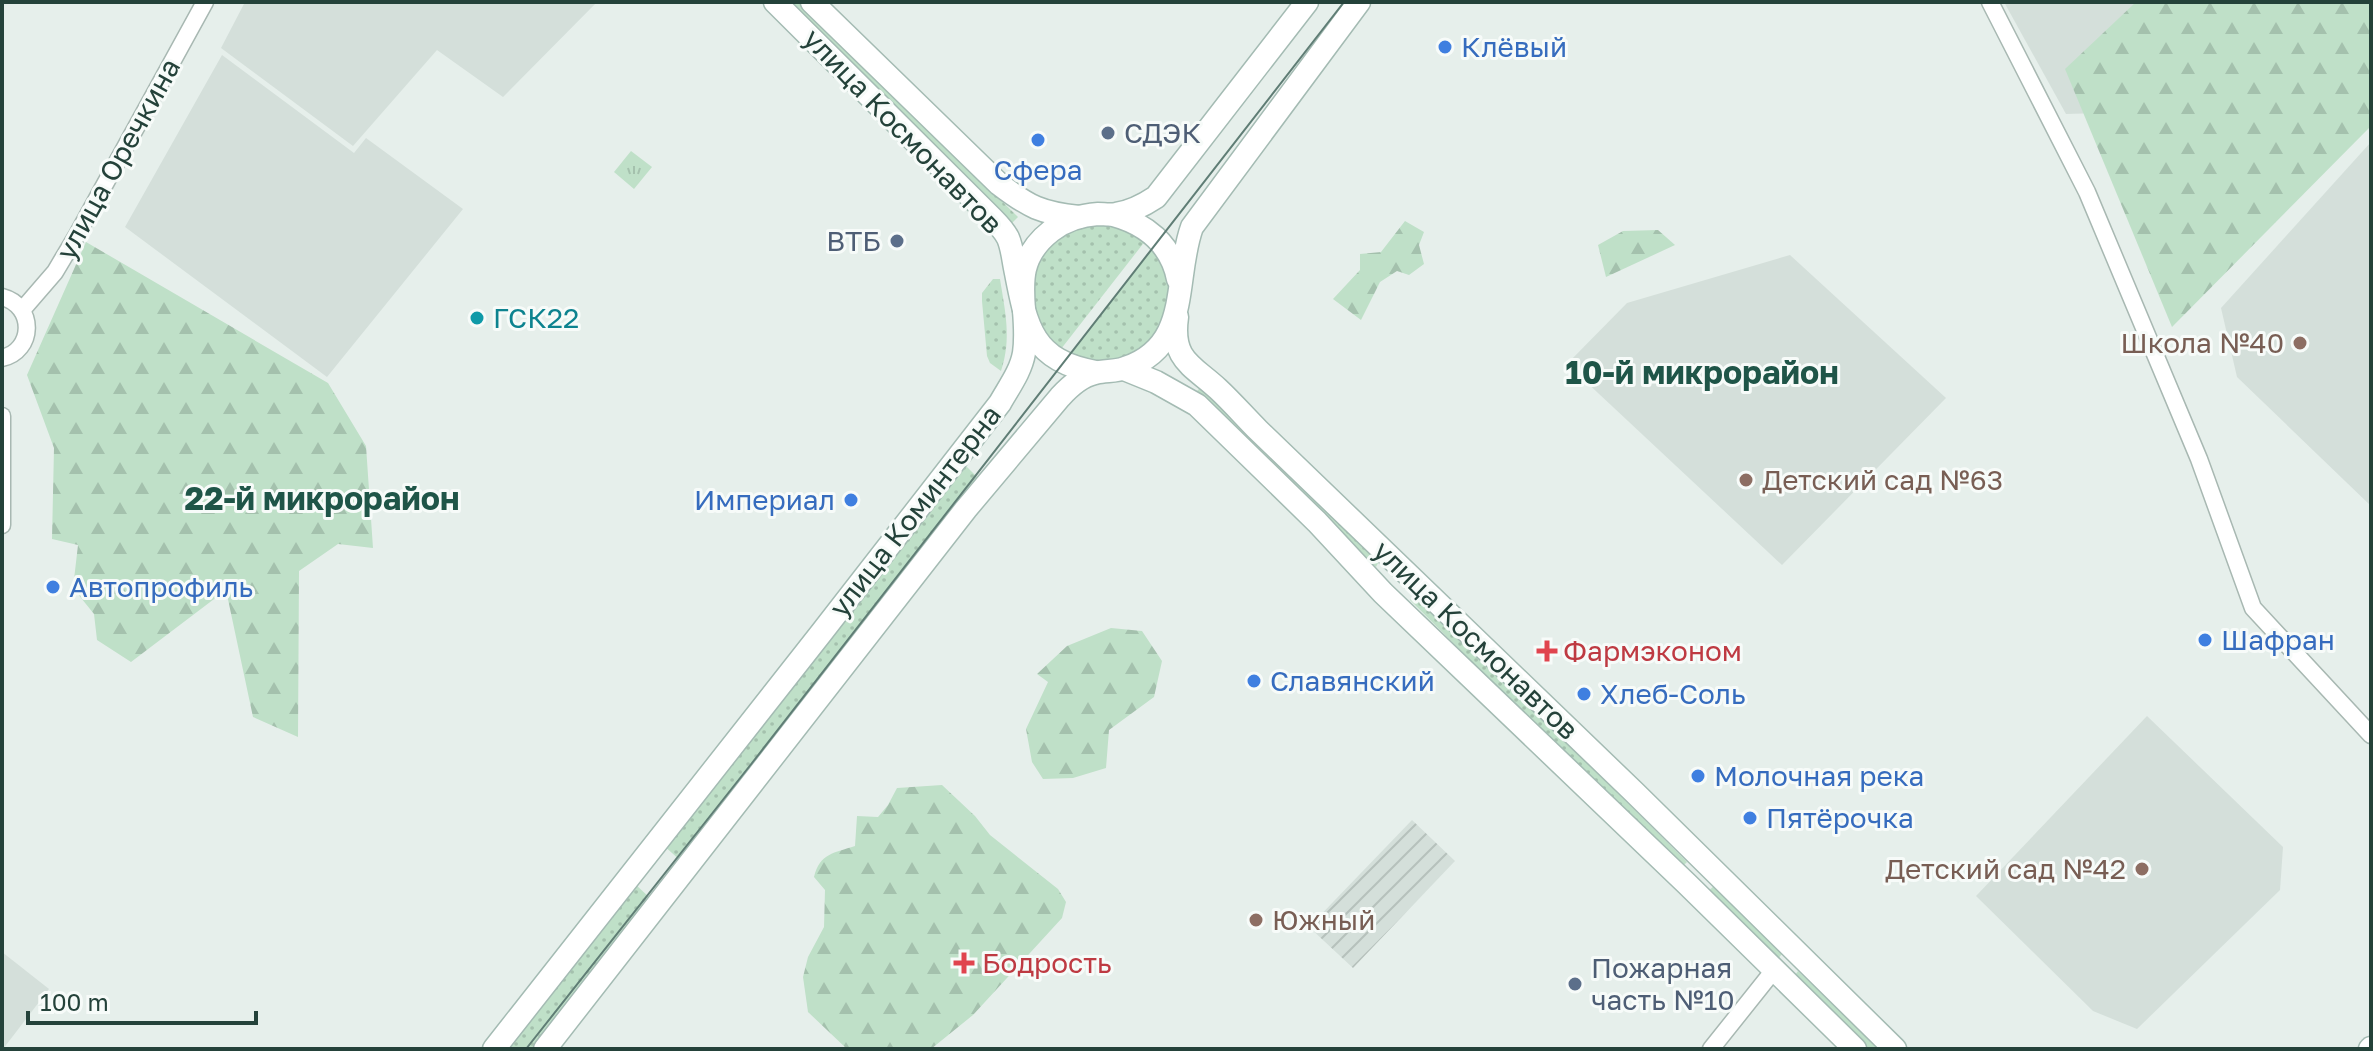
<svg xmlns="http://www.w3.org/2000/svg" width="2373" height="1051" font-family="'Golos Text',sans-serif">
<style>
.built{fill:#d4dfda}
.industrial{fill:url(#industrial-furrows)}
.grass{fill:url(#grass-dots)}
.forest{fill:url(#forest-firs)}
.park{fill:url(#park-tufts)}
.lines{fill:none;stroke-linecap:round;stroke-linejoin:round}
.street-casing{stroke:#a8b8b2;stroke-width:19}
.secondary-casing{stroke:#a4bbb3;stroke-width:25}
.street{stroke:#fff;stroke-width:16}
.secondary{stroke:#fff;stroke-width:22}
.tram{stroke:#5f7d75;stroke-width:2}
.shop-dot{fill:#3f7fe0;stroke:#f7fbf9;stroke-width:3}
.service-dot{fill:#5c6f8a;stroke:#f7fbf9;stroke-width:3}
.culture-dot{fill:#0f9aa8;stroke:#f7fbf9;stroke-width:3}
.education-dot{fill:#8d6e63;stroke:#f7fbf9;stroke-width:3}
.health-dot{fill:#e0444e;stroke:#f7fbf9;stroke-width:3}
.labels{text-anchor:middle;stroke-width:6;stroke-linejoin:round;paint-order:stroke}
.shop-label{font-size:28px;fill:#366cbe;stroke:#f7fbf9;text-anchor:start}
.street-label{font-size:28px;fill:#24423a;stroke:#f7fbf9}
.service-label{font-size:28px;fill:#4e5e75;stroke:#f7fbf9;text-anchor:start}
.culture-label{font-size:28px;fill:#0d838f;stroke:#f7fbf9;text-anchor:start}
.education-label{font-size:28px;fill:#785e54;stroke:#f7fbf9;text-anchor:end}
.health-label{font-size:28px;fill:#be3a42;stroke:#f7fbf9;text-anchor:start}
.quarter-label{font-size:32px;font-weight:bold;fill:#1f5548;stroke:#f7fbf9}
</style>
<defs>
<pattern id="industrial-furrows" width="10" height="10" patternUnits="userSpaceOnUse" patternTransform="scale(2)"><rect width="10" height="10" fill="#d4dfda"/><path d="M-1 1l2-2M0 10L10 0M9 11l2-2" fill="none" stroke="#b6c1bc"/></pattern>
<pattern id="grass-dots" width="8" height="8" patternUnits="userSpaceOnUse" patternTransform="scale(2)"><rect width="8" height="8" fill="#bfe0c8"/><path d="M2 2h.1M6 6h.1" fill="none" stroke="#a4c1ad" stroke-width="1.8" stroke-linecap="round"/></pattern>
<pattern id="forest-firs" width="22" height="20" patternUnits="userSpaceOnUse" patternTransform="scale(2)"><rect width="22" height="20" fill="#bfe0c8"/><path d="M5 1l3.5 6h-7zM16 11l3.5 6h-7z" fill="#a4c1ad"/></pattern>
<pattern id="park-tufts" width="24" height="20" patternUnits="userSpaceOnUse" patternTransform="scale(2)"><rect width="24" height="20" fill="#bfe0c8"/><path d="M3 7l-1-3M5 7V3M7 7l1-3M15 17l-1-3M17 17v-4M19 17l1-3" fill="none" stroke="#a4c1ad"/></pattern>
</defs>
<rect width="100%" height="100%" fill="#e6efeb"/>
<g class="built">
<path d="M 245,2 L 597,2 L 503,97 L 437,50 L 353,146 L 221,48 Z"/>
<path d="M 2004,2 L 2256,2 L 2135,112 L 2066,114 Z"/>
<path d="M 222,55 L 354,153 L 366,138 L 463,209 L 327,377 L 125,227 Z"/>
<path d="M 2371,142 L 2371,506 L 2237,377 L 2221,308 Z"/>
<path d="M 1790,255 L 1946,398 L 1782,565 L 1567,364 L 1627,303 Z"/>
<path d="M 2147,716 L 2283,847 L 2280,890 L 2137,1029 L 2093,1011 L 1976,896 Z"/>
<path d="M 2,952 L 49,989 L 3,1049 L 2,1049 Z"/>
</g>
<path class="industrial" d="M 1412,820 L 1455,861 L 1353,968 L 1309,927 Z"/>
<g class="grass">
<path d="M 787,2 L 798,2 L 1018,217 L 1012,223 Z"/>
<path d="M 1114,224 L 1146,240 L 1061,349 C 1020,313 1021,249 1077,227 C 1087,223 1102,225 1114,224 Z"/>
<path d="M 1154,246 C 1162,257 1168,273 1170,287 C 1171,296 1168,303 1166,311 C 1155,341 1135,361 1101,361 C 1090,361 1081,358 1071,354 Z"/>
<path d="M 993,279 L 1000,279 C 1005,311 1012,339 1001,371 L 990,363 L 987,356 L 982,301 L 982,293 Z"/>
<path d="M 1201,387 L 1380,559 L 1376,567 L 1195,393 Z"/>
<path d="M 963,463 L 980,480 L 681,861 L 663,845 Z"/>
<path d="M 1417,594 L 1687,862 L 1680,869 L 1410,600 Z"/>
<path d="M 634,883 L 651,899 L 533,1049 L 504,1049 Z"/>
<path d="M 1714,886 L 1782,954 L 1776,961 L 1707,892 Z"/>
<path d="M 1798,971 L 1880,1049 L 1865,1049 L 1793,978 Z"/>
</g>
<g class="forest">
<path d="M 2136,2 L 2371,2 L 2371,126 L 2172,327 L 2065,69 Z"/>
<path d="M 1405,221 L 1424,232 L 1419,245 L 1424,264 L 1409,275 L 1397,271 L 1380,282 L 1361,320 L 1333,299 L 1360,270 L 1360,254 L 1381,252 Z"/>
<path d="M 1658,230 L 1675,245 L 1606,277 L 1598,245 L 1623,231 Z"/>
<path d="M 86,242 L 328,383 L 366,446 L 373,548 L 338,544 L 299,571 L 298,737 L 253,717 L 226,590 L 131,662 L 97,640 L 94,614 L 73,588 L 78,545 L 52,539 L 54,448 L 27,375 Z"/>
<path d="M 1111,628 L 1142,631 L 1162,661 L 1154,697 L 1109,730 L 1106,768 L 1073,778 L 1043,779 L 1032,762 L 1026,729 L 1048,682 L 1037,674 L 1067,646 Z"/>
<path d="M 942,785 L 975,816 L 990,835 L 1058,889 L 1066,902 L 1062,918 L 973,1015 L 931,1049 L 847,1049 L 808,1012 L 803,977 L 808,957 L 824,927 L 825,890 L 814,877 C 820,853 834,853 855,846 L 857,816 L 878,817 L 888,805 L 897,788 Z"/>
</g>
<path class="park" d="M 631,151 L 652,167 L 634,189 L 614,172 Z"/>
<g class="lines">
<defs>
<g id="street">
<path d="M 1990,2 L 2087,192 L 2199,459 L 2253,608 L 2371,735"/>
<path d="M 2,297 C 36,306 34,351 2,358"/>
<path d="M 23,309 L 55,272 L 77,235 L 205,2"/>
<path d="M 2,416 L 2,525"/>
<path d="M 1711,1049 L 1774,970"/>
</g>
<g id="secondary">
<path d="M 775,2 L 992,218 C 998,224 1004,230 1008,238 C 1012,247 1013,258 1015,268 C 1026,325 1031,361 1096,372"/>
<path d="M 812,2 L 999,184 C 1029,207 1041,213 1079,217"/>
<path d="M 1113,215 C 1146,224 1171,244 1178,279"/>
<path d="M 1177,317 C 1171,360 1192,365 1218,389 C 1232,402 1245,417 1258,430 L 1634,792 L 1895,1049"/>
<path d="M 1124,369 L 1156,382 L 1197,405 L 1317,522 L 1383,593 L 1687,884 L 1855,1049"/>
<path d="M 494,1049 L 822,632 L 1000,403 C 1009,387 1021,371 1024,353 C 1031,307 1005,267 1051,231 C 1064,221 1081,215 1098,214 C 1104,214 1110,215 1116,214 C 1131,212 1144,205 1156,197 L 1307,2"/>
<path d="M 545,1049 L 966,509 L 1060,397 C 1070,386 1081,376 1095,373 C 1105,370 1115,372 1125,368 C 1192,346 1173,279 1192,227 L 1359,2"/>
<path d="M 2370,1049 L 2371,1048"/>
</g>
</defs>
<use href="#street" class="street-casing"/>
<use href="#secondary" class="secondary-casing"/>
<use href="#street" class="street"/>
<use href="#secondary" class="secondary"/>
<path class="tram" d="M 526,1049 L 752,763 L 1344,2"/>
</g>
<g class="shop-dot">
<circle cx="1445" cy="47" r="8"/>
<circle cx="1038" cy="140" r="8"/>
<circle cx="851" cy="500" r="8"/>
<circle cx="53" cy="587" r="8"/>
<circle cx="2205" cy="640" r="8"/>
<circle cx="1254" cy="681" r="8"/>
<circle cx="1584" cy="694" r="8"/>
<circle cx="1698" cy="776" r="8"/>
<circle cx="1750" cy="818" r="8"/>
</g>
<g class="service-dot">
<circle cx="1108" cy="133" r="8"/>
<circle cx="897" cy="241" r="8"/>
<circle cx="1575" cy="984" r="8"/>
</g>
<circle class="culture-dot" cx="477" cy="318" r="8"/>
<g class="education-dot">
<circle cx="2300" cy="343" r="8"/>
<circle cx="1746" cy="480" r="8"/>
<circle cx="2142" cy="869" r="8"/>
<circle cx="1256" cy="920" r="8"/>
</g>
<g class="health-dot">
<path d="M1543 639h8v8h8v8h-8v8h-8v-8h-8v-8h8z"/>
<path d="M960 951h8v8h8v8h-8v8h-8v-8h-8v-8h8z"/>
</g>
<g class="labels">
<g class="shop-label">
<text x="1461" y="57">Клёвый</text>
<text x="1038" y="180" text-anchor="middle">Сфера</text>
<text x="835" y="510" text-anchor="end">Империал</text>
<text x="69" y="597">Автопрофиль</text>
<text x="2221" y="650">Шафран</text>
<text x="1270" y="691">Славянский</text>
<text x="1600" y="704">Хлеб-Соль</text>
<text x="1714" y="786">Молочная река</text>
<text x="1766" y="828">Пятёрочка</text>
</g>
<g class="street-label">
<text transform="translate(903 131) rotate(46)" y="10">улица Космонавтов</text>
<text transform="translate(118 159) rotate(-61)" y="10">улица Оречкина</text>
<text transform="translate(915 511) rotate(-52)" y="10">улица Коминтерна</text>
<text transform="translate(1476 640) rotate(44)" y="10">улица Космонавтов</text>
</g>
<g class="service-label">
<text x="1124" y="143">СДЭК</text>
<text x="881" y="251" text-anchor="end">ВТБ</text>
<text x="1591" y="978">Пожарная<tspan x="1591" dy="32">часть №10</tspan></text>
</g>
<g class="culture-label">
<text x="493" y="328">ГСК22</text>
</g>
<g class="education-label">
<text x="2284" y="353">Школа №40</text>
<text x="1762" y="490" text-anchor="start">Детский сад №63</text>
<text x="2126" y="879">Детский сад №42</text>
<text x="1272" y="930" text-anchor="start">Южный</text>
</g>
<g class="health-label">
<text x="1563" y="661">Фармэконом</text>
<text x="982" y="973">Бодрость</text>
</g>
<g class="quarter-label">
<text x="1702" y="384">10-й микрорайон</text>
<text x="322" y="510">22-й микрорайон</text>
</g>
</g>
<rect width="2373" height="1051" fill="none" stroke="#24423a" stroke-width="8"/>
<path d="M28 1011v12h228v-12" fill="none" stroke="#24423a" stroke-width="4"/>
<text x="40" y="1011" font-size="24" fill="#24423a" stroke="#f7fbf9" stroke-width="6" paint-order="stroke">100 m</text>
</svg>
